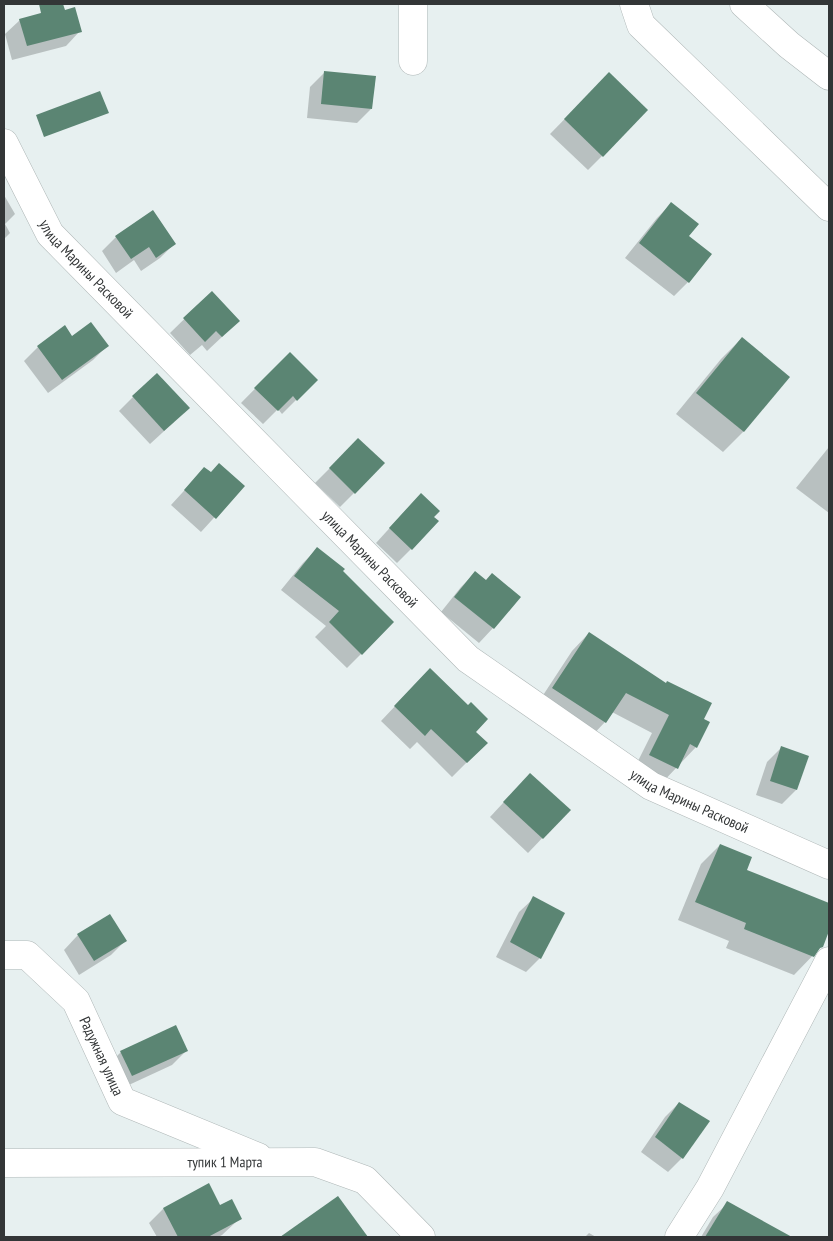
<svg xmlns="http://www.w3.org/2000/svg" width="833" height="1241" font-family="'PT Sans Narrow',sans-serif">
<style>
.shadow{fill:#0003}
.building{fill:#5b8573}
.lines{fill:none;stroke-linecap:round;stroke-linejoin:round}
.minor-casing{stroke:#afb7b7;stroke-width:29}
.minor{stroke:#fff;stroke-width:28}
.labels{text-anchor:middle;stroke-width:5;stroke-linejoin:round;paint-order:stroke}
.street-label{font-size:15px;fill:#333637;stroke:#fff}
</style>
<rect width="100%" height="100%" fill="#e7f0f0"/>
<g class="shadow">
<path d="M 20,20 L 80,31 L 66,46 L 12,60 L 5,34 Z"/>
<path d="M 325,72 L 371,109 L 357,123 L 307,118 L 310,87 Z"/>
<path d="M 595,88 L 602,156 L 588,170 L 550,134 Z"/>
<path d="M 4,195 L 15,214 L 5,224 L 10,233 L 4,239 Z"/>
<path d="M 671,204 L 687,236 L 710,254 L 688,282 L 674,296 L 625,258 L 657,218 Z"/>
<path d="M 116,237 L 174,244 L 160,258 L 141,271 L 134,260 L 116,273 L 102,251 Z"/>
<path d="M 212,292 L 224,335 L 207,351 L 202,345 L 190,355 L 170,333 Z"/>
<path d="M 72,337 L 107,346 L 93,360 L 48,393 L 24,361 L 38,347 Z"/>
<path d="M 742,338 L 744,431 L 723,452 L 676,414 L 721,359 Z"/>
<path d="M 290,353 L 316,380 L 282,414 L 278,409 L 263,424 L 241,403 Z"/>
<path d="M 133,397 L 174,422 L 150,444 L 119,411 Z"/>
<path d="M 829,447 L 829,513 L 796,488 Z"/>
<path d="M 344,454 L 354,493 L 340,507 L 315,483 Z"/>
<path d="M 204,469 L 210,474 L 243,486 L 201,532 L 171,505 Z"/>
<path d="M 407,509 L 411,549 L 397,563 L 376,543 Z"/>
<path d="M 317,549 L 341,571 L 393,622 L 347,668 L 315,637 L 326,626 L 281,590 L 303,563 Z"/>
<path d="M 475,573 L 486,581 L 519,597 L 493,628 L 479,643 L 441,612 L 461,587 Z"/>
<path d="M 589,633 L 703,719 L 696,747 L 659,786 L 632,773 L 652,733 L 612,712 L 605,722 L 588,740 L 536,706 L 572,651 Z"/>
<path d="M 416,684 L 474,732 L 486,743 L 452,777 L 417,742 L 410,749 L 381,721 Z"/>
<path d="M 781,748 L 796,790 L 782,804 L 756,795 L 767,762 Z"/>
<path d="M 516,789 L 569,810 L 528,853 L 490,817 Z"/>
<path d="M 720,845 L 745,871 L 829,905 L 829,927 L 822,946 L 794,975 L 726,948 L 729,941 L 678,920 L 701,864 Z"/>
<path d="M 534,898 L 540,958 L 526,972 L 496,957 L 519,912 Z"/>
<path d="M 78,935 L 125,941 L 111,955 L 79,975 L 64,950 Z"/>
<path d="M 187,1050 L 172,1065 L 118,1090 L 107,1066 L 121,1052 Z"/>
<path d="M 679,1103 L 682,1158 L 668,1172 L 641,1152 L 665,1117 Z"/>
<path d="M 208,1185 L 220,1207 L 237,1221 L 222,1235 L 218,1237 L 157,1237 L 149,1223 L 163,1209 Z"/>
<path d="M 338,1197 L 366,1237 L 287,1237 L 299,1226 Z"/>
<path d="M 728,1203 L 773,1228 L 767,1237 L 701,1237 L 713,1217 Z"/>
<path d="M 589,1233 L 596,1237 L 585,1237 Z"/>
</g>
<g class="building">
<path d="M 39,4 L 63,4 L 65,10 L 75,7 L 82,32 L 27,46 L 19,19 L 41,13 Z"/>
<path d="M 324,71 L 376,76 L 372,109 L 321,104 Z"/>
<path d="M 609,72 L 648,110 L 603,157 L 564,119 Z"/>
<path d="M 100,91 L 109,113 L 44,137 L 36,115 Z"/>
<path d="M 671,202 L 699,224 L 689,236 L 712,254 L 689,283 L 639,243 Z"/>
<path d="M 153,210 L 176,244 L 156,258 L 149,247 L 131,259 L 115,236 Z"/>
<path d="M 212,291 L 240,321 L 222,337 L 216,331 L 205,342 L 183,318 Z"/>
<path d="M 91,322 L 109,346 L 62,380 L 37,346 L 65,325 L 72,336 Z"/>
<path d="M 742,337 L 790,377 L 744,432 L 696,393 Z"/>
<path d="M 290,352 L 318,380 L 297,401 L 293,396 L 278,411 L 254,388 Z"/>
<path d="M 157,373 L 190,408 L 164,431 L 132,396 Z"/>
<path d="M 358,438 L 385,463 L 355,494 L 329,468 Z"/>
<path d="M 219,463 L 245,486 L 216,519 L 184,490 L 204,467 L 211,472 Z"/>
<path d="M 421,493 L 440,511 L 434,517 L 439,521 L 412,550 L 389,528 Z"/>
<path d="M 317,547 L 345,569 L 343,571 L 394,622 L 362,655 L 329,622 L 339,611 L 294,576 Z"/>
<path d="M 475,571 L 486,580 L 492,573 L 521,597 L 494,629 L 454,597 Z"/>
<path d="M 589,632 L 666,683 L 667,681 L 712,703 L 704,719 L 710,722 L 697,748 L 690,744 L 678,769 L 649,755 L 669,715 L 626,693 L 606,723 L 552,688 Z"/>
<path d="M 430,668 L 468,705 L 471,702 L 488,719 L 476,732 L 488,743 L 467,763 L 431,729 L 425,736 L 394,706 Z"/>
<path d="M 781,746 L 809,756 L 797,790 L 770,781 Z"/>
<path d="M 530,773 L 571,810 L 543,839 L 503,802 Z"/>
<path d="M 720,844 L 752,857 L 747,870 L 829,903 L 829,931 L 823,947 L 820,948 L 814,957 L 744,929 L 746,923 L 695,902 Z"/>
<path d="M 533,896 L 565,913 L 541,959 L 510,942 Z"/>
<path d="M 110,914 L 127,941 L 94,961 L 77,934 Z"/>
<path d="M 176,1025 L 188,1051 L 132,1076 L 120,1051 Z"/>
<path d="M 679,1102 L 710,1121 L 683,1159 L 655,1137 Z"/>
<path d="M 209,1183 L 220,1205 L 232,1199 L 242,1219 L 208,1237 L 178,1237 L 163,1208 Z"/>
<path d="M 338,1196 L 368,1237 L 280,1237 Z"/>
<path d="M 727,1201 L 792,1237 L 705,1237 Z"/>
</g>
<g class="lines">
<defs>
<g id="minor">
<path d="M 413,4 L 413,61"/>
<path d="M 634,4 L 641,25 L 829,207"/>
<path d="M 744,4 L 789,45 L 829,76"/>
<path id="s1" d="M 4,143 L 50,234 L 468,659 L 651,786 L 829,865"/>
<path id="s2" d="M 4,955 L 27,955 L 76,1001 L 122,1101 L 258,1157"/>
<path id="s3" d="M 4,1163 L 315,1162 L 365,1180 L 421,1237"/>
<path d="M 679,1237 L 710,1188 L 829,961"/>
</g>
</defs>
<use href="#minor" class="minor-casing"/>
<use href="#minor" class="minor"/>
</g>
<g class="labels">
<g class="street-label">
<text dy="5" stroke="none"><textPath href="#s1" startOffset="152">улица Марины Расковой</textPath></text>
<text dy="5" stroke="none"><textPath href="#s1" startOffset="558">улица Марины Расковой</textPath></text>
<text dy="5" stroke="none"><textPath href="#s1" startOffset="962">улица Марины Расковой</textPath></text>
<text dy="5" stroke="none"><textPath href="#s2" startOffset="151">Радужная улица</textPath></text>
<text dy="5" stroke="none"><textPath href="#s3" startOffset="221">тупик 1 Марта</textPath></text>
</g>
</g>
<rect width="833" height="1241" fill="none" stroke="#333637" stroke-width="10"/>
</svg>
